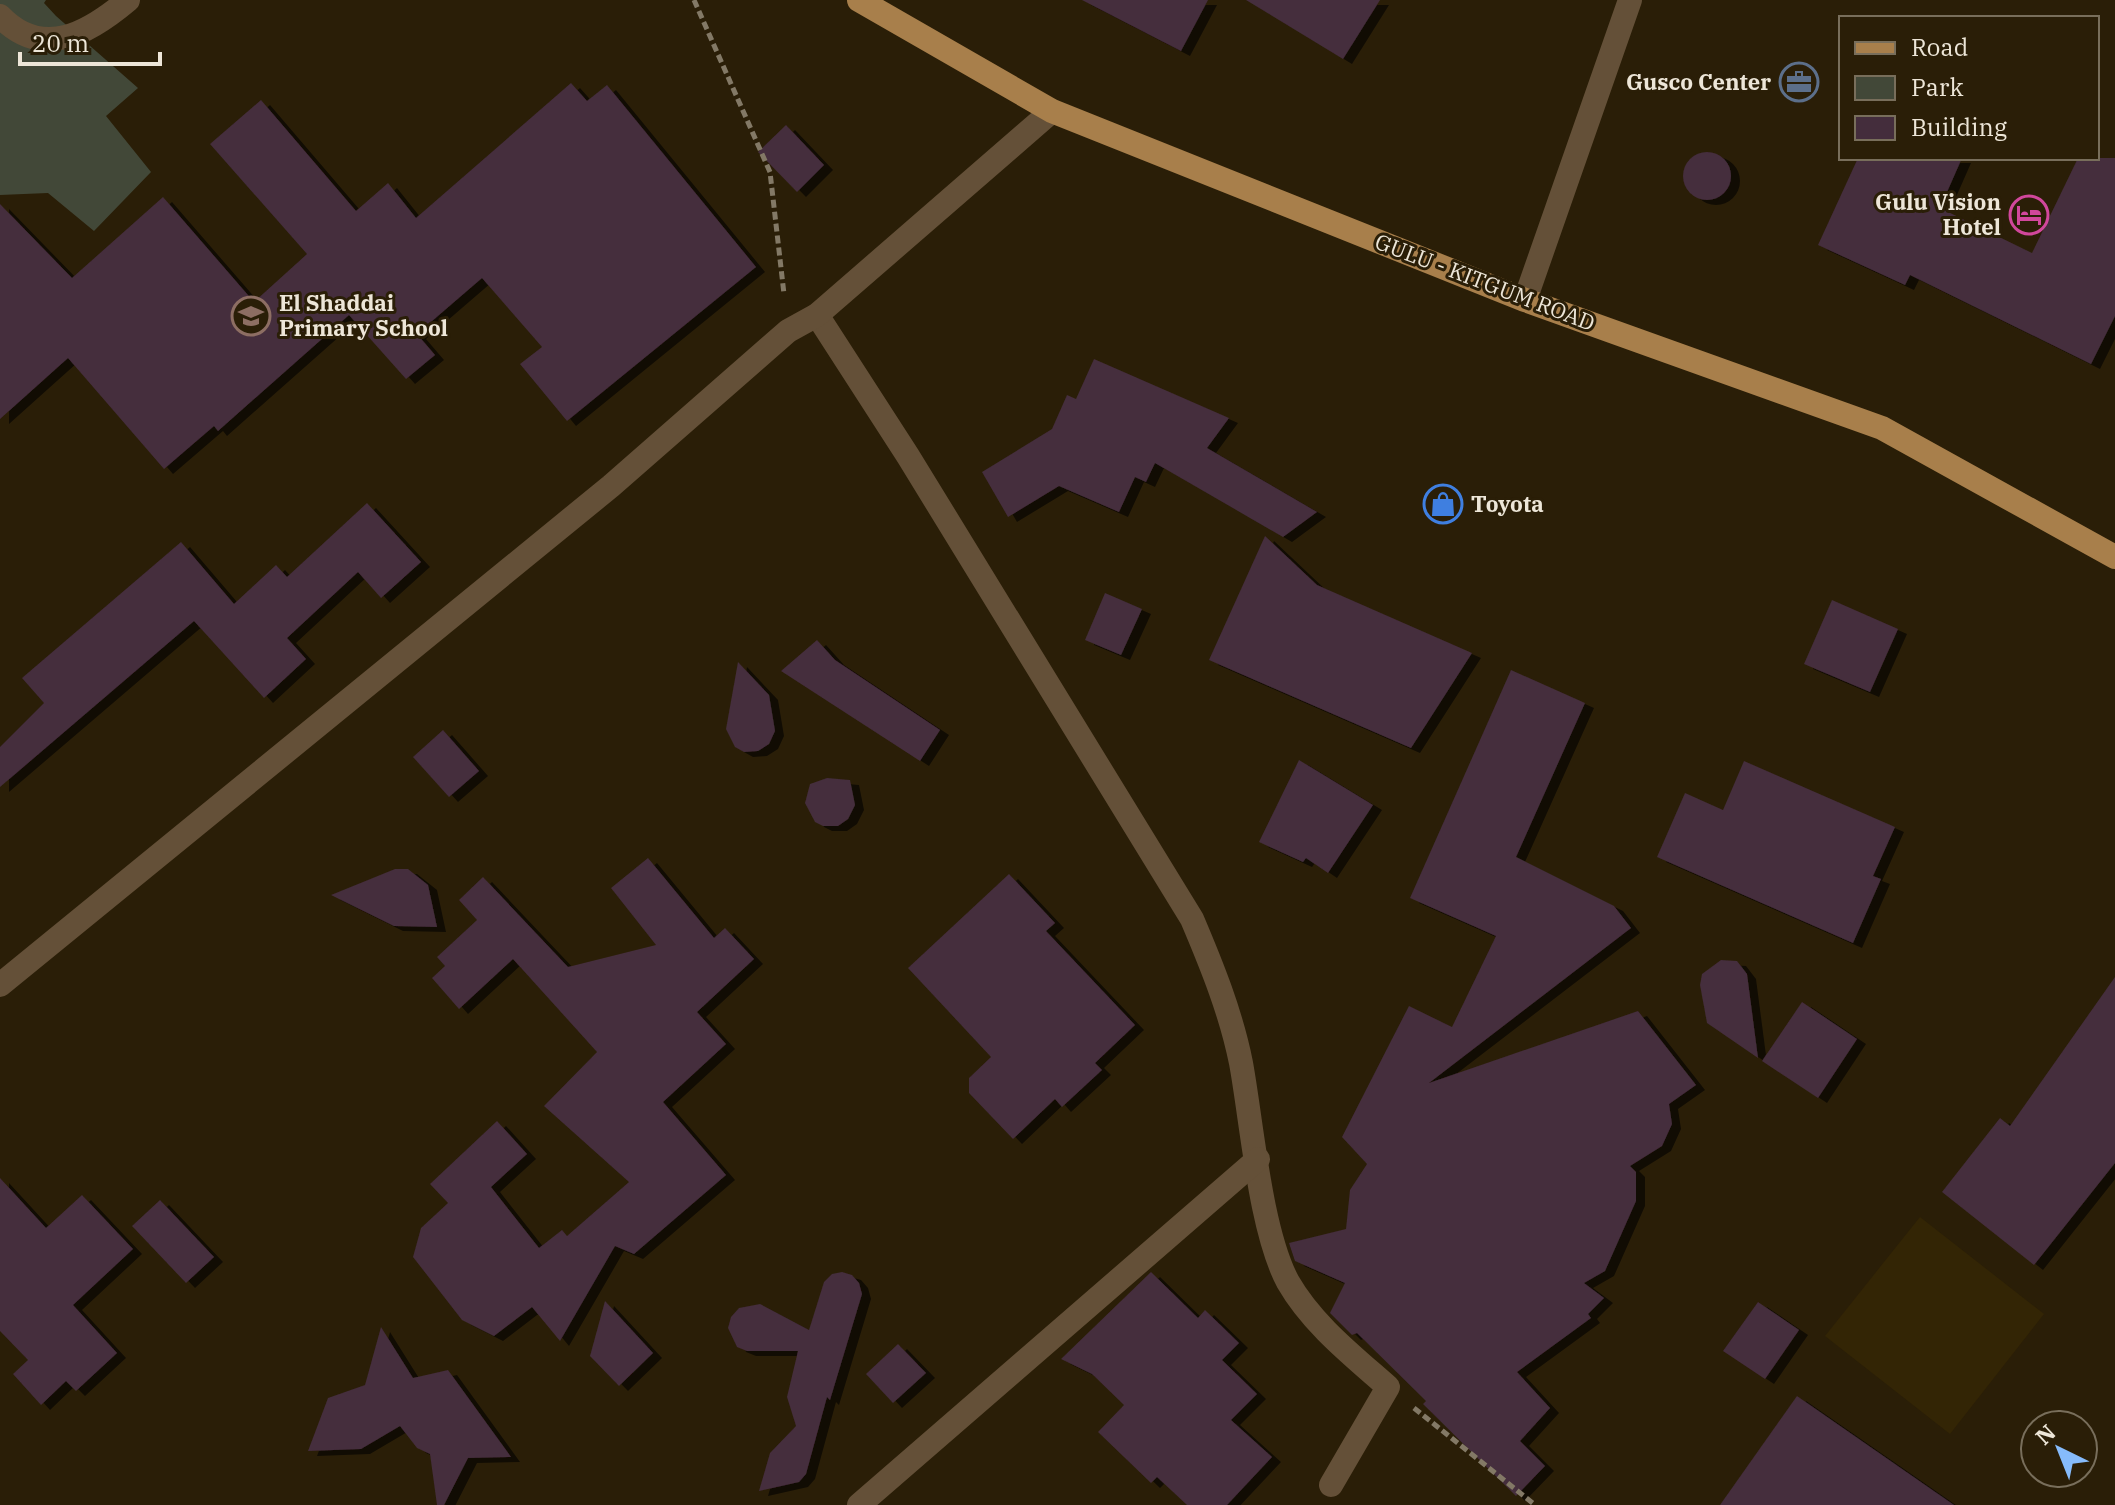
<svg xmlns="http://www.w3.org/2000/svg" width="2115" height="1505" font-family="'IBM Plex Serif',serif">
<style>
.built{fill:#332505}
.green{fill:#424838}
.building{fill:#442d3c;filter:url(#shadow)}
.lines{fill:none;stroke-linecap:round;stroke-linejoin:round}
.path{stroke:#837966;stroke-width:5;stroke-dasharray:8 4;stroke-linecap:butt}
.street{stroke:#645038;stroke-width:24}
.primary{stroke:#a87f4b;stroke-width:24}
.labels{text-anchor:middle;stroke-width:6;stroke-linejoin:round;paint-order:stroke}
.poi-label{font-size:22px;font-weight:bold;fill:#ede6d8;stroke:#2a1e07;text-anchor:end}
.street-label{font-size:22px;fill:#ede6d8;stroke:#2a1e07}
</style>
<defs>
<filter id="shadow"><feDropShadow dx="9" dy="5" stdDeviation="0" flood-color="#0009"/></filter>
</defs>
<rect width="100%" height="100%" fill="#2a1e07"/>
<path class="built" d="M 1920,1217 L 2044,1314 L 1950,1434 L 1825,1336 Z"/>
<path class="green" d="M 0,0 L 46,0 L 44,3 L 56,16 L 138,88 L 106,116 L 151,172 L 94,231 L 48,193 L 0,195 Z"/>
<g class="building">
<path d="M 1082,0 L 1208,0 L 1181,51 Z"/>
<path d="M 1246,0 L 1380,0 L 1343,59 Z"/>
<path d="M 571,83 L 587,101 L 607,85 L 756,267 L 567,421 L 520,364 L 542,347 L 482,278 L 417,334 L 435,355 L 406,379 L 349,315 L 218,431 L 214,426 L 164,469 L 68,358 L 0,419 L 0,204 L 72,278 L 163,197 L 254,302 L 307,254 L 210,144 L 261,100 L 356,211 L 388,183 L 416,218 Z"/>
<path d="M 786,125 L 824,165 L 797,192 L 758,152 Z"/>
<circle cx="1707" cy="176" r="24"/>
<path d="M 1858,158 L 1962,158 L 1940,208 L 2032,253 L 2078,158 L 2115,158 L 2115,316 L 2091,364 L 1910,275 L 1905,285 L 1818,245 Z"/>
<path d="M 1094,359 L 1229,418 L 1207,448 L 1317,512 L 1283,537 L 1155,463 L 1146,482 L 1135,477 L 1119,512 L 1059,486 L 1008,517 L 982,472 L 1052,429 L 1067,395 L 1076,399 Z"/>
<path d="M 367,503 L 421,562 L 381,598 L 358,572 L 287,638 L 306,659 L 264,698 L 194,621 L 0,787 L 0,747 L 44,703 L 22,678 L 181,542 L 234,604 L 276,565 L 287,577 Z"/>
<path d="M 1265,536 L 1317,585 L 1472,653 L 1411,748 L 1209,660 Z"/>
<path d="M 1105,593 L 1142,609 L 1121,655 L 1085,640 Z"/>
<path d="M 1832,600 L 1898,629 L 1870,692 L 1804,664 Z"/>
<path d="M 817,640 L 835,660 L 940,730 L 920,761 L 781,671 Z"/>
<path d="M 738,662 L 769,695 L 775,731 L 769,744 L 758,751 L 744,752 L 735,747 L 726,729 Z"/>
<path d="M 1511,670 L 1585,703 L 1516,857 L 1614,906 L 1631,928 L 1429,1083 L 1638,1011 L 1696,1085 L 1669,1104 L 1672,1124 L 1662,1146 L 1630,1166 L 1636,1172 L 1636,1201 L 1605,1271 L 1584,1283 L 1604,1298 L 1588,1314 L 1591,1318 L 1517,1372 L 1550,1408 L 1520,1441 L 1545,1466 L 1516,1496 L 1423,1404 L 1426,1401 L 1357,1333 L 1352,1335 L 1330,1313 L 1345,1283 L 1295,1261 L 1289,1243 L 1346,1229 L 1350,1190 L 1367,1164 L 1342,1137 L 1392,1039 L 1409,1006 L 1452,1027 L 1496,936 L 1410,898 Z"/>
<path d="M 443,730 L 479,771 L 449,797 L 413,757 Z"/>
<path d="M 1299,760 L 1373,805 L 1328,873 L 1306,858 L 1303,862 L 1259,842 Z"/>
<path d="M 1744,761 L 1895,827 L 1873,876 L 1881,879 L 1853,943 L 1657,857 L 1685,793 L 1723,810 Z"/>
<path d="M 827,778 L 850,780 L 855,805 L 848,819 L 838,826 L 823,826 L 815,822 L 805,803 L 810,784 Z"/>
<path d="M 648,858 L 714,938 L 725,928 L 754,959 L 697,1012 L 726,1044 L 663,1102 L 726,1175 L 634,1254 L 615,1246 L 560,1341 L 532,1307 L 494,1336 L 462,1320 L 413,1257 L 421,1228 L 448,1203 L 430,1184 L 497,1121 L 527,1154 L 491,1187 L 539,1248 L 562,1230 L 567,1236 L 629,1182 L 544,1106 L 597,1052 L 513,959 L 459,1009 L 432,978 L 445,966 L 437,957 L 477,920 L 459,900 L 483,877 L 568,967 L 656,945 L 611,888 Z"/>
<path d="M 395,869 L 408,869 L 428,885 L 437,927 L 394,926 L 331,895 Z"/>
<path d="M 1009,874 L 1055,923 L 1046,931 L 1135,1025 L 1095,1063 L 1102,1070 L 1062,1107 L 1055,1099 L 1013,1139 L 969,1093 L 969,1078 L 991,1057 L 908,968 Z"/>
<path d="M 1721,960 L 1737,961 L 1747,974 L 1758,1058 L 1707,1023 L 1700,985 L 1702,974 Z"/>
<path d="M 2115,977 L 2115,1163 L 2034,1265 L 1942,1192 L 2000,1118 L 2010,1126 Z"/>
<path d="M 1802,1002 L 1857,1039 L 1818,1098 L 1762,1061 Z"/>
<path d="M 0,1178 L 46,1228 L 82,1195 L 133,1249 L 73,1305 L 117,1353 L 76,1391 L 66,1381 L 41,1405 L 13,1374 L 28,1360 L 0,1331 Z"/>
<path d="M 160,1200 L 214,1257 L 186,1283 L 132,1226 Z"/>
<path d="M 842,1272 L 852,1275 L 859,1283 L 862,1294 L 830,1400 L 827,1397 L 806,1474 L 799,1482 L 759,1491 L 770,1453 L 796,1426 L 787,1397 L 798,1351 L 747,1351 L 737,1347 L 728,1328 L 731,1317 L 739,1308 L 760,1304 L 809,1330 L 824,1282 L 832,1274 Z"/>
<path d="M 1151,1272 L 1198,1318 L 1205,1310 L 1239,1343 L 1222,1360 L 1257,1394 L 1231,1420 L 1272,1457 L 1227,1505 L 1187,1505 L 1157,1477 L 1151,1483 L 1098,1432 L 1124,1405 L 1092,1374 L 1061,1359 Z"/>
<path d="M 605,1301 L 653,1353 L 619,1386 L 590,1356 Z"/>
<path d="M 1758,1302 L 1799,1330 L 1765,1379 L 1723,1351 Z"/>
<path d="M 381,1327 L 413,1378 L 448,1370 L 511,1457 L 468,1458 L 444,1505 L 437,1505 L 430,1454 L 417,1448 L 400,1426 L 361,1449 L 308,1451 L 328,1398 L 365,1385 Z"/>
<path d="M 898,1344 L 926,1373 L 893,1403 L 866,1374 Z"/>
<path d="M 1797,1396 L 1954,1505 L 1720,1505 Z"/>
</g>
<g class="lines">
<g class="path">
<path d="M 694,0 L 770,172 L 784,294"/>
<path d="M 1414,1408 L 1535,1505"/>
</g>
<g class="street">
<path d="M 0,16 C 43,61 90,32 128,0"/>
<path d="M 1525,300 L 1630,0"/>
<path d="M 817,315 L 908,456 L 1192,919 C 1212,966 1231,1013 1241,1063 C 1252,1123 1260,1230 1288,1282 C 1312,1324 1353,1356 1388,1387 L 1331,1485"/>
<path d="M 0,985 L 611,486 L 788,331 L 817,315 L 1052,111"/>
<path d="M 859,1505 L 1258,1159"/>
</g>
<path class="primary" d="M 859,0 L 1052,111 L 1525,300 L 1882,428 L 2115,557"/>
</g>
<defs>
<symbol id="office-ring" viewBox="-11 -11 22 22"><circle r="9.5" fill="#2a1e07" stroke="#5c6f8a" stroke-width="1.5"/><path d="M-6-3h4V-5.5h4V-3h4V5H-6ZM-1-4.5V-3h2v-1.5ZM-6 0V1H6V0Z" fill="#5c6f8a"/></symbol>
<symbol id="hotel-ring" viewBox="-11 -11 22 22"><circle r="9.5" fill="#2a1e07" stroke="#d1479c" stroke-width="1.5"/><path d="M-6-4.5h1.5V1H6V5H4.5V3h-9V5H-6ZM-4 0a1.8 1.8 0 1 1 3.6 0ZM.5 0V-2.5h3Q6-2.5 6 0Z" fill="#d1479c"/></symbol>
<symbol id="school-ring" viewBox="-11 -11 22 22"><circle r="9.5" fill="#2a1e07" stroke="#8d6e63" stroke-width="1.5"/><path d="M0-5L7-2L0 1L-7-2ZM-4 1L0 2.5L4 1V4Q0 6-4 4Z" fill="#8d6e63"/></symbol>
<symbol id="shop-ring" viewBox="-11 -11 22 22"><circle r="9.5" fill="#2a1e07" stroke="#3f7fe0" stroke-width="1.5"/><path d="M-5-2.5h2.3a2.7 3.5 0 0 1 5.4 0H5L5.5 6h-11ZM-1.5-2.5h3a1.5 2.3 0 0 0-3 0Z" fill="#3f7fe0"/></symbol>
</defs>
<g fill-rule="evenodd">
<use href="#office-ring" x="1777" y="60" width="44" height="44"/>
<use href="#hotel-ring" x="2007" y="193" width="44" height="44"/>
<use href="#school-ring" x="229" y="294" width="44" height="44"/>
<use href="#shop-ring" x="1421" y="482" width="44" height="44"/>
</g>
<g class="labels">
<g class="poi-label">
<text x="1771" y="90">Gusco Center</text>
<text x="2001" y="210">Gulu Vision<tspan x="2001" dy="25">Hotel</tspan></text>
<text x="279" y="311" text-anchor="start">El Shaddai<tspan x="279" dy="25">Primary School</tspan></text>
<text x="1471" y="512" text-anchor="start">Toyota</text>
</g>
<g class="street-label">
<text transform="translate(1485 282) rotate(21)" y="8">GULU - KITGUM ROAD</text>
</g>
</g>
<rect x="1839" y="16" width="260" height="144" fill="#2a1e07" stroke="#786e5b" stroke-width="2"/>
<rect x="1855" y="42" width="40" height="12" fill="#a87f4b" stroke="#786e5b" stroke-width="2"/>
<text x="1911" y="56" font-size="24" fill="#ede6d8">Road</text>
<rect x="1855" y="76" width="40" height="24" fill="#424838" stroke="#786e5b" stroke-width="2"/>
<text x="1911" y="96" font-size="24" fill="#ede6d8">Park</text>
<rect x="1855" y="116" width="40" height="24" fill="#442d3c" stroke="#786e5b" stroke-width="2"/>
<text x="1911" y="136" font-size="24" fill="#ede6d8">Building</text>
<g transform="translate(2059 1449) rotate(317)"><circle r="38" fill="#2a1e07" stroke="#786e5b" stroke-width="2"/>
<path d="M0-6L14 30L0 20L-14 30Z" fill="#86bbfb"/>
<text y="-12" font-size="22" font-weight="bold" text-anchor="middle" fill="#ede6d8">N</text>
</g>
<path d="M20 52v12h140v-12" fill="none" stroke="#ede6d8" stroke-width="4"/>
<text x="32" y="52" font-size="24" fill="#ede6d8" stroke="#2a1e07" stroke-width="6" paint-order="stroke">20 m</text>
</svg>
